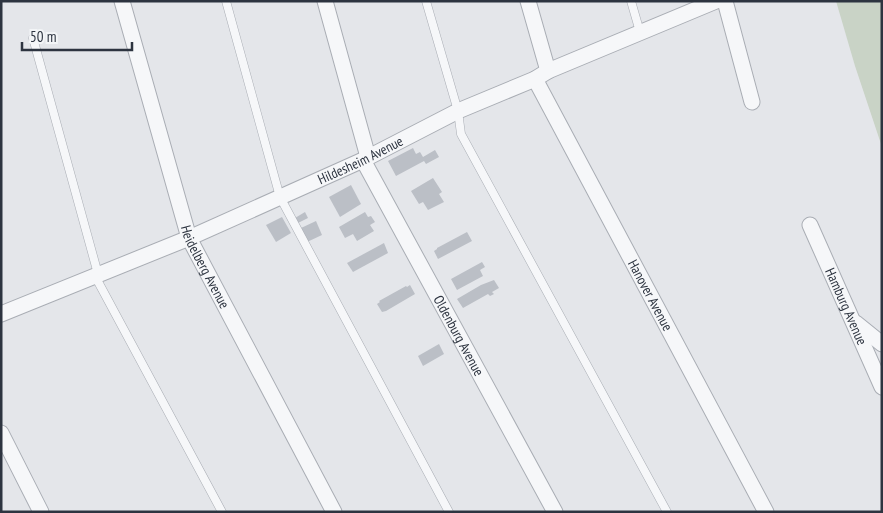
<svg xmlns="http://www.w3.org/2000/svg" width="883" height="513" font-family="'PT Sans Narrow',sans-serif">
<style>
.green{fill:#c9d3c6}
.building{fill:#bbbfc6}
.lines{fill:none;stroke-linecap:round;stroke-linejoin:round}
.service-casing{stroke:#a9adb4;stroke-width:9}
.minor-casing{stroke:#a9adb4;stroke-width:17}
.service{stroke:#f6f7f9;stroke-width:8}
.minor{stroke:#f6f7f9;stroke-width:15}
.labels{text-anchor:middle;stroke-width:4.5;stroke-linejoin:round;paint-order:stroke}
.street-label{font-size:14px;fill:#2d3440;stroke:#f3f5f7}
</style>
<rect width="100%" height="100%" fill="#e4e6ea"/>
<path class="green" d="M 836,1 L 882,1 L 882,147 L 855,66 Z"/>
<g class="building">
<path d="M 413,148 L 416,154 L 420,152 L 423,157 L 435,150 L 439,157 L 426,164 L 424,161 L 396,176 L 388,161 Z"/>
<path d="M 433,178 L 442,192 L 439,194 L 444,202 L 428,210 L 423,202 L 419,204 L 411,191 Z"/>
<path d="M 351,185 L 361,204 L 340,217 L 329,197 Z"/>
<path d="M 305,212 L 308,218 L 298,223 L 295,218 Z"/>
<path d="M 365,212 L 368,217 L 371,216 L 375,222 L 370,225 L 374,231 L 357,241 L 353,234 L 345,238 L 339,227 Z"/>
<path d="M 282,217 L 291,233 L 276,242 L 266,225 Z"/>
<path d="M 316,221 L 322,235 L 307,242 L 301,228 Z"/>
<path d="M 467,232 L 472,241 L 438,259 L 434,251 L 437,249 L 437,248 Z"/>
<path d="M 384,243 L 388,253 L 353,272 L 347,263 Z"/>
<path d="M 482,262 L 485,267 L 480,270 L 483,276 L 457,290 L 451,279 Z"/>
<path d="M 494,280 L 499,288 L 492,292 L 494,294 L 490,296 L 488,294 L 463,308 L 457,299 L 481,285 Z"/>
<path d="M 410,285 L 415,294 L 386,311 L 382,312 L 377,304 L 380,302 L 379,301 L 406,286 L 407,287 Z"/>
<path d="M 439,344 L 444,354 L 423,366 L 418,356 Z"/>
</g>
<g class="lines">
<defs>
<g id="service">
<path d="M 226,1 L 280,197 L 449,512"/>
<path d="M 426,1 L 458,111 L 461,134 L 667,512"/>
<path d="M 631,1 L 640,32"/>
<path d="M 33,38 L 98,274"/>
<path d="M 95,276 L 222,512"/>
</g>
<g id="minor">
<path id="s1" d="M 122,1 L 189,238 L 334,512"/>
<path d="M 325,1 L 368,157"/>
<path d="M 528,1 L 548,71"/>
<path d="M 725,1 L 752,102"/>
<path id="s2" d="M 535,79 L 766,512"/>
<path id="s3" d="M 363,160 L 555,512"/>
<path id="s4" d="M 810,225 L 882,387"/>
<path id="s5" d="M 1,314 L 189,238 L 363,160 L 458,111 L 535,79 L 548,71 L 716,1"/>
<path d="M 856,323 L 882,344"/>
<path d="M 1,433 L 41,512"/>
</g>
</defs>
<use href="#service" class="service-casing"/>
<use href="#minor" class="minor-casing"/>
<use href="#service" class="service"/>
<use href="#minor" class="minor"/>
</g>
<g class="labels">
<g class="street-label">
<text dy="5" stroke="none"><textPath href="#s5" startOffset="391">Hildesheim Avenue</textPath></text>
<text dy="5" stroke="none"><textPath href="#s1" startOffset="279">Heidelberg Avenue</textPath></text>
<text dy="5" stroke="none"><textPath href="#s2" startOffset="245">Hanover Avenue</textPath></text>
<text dy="5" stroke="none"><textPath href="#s4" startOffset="89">Hamburg Avenue</textPath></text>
<text dy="5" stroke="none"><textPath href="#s3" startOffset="200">Oldenburg Avenue</textPath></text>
</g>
</g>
<rect width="883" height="513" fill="none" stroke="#2d3440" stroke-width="5"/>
<path d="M22 42v8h110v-8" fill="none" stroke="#2d3440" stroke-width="2.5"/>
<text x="30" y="42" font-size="15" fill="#2d3440" stroke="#f3f5f7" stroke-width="4" paint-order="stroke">50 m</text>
</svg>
